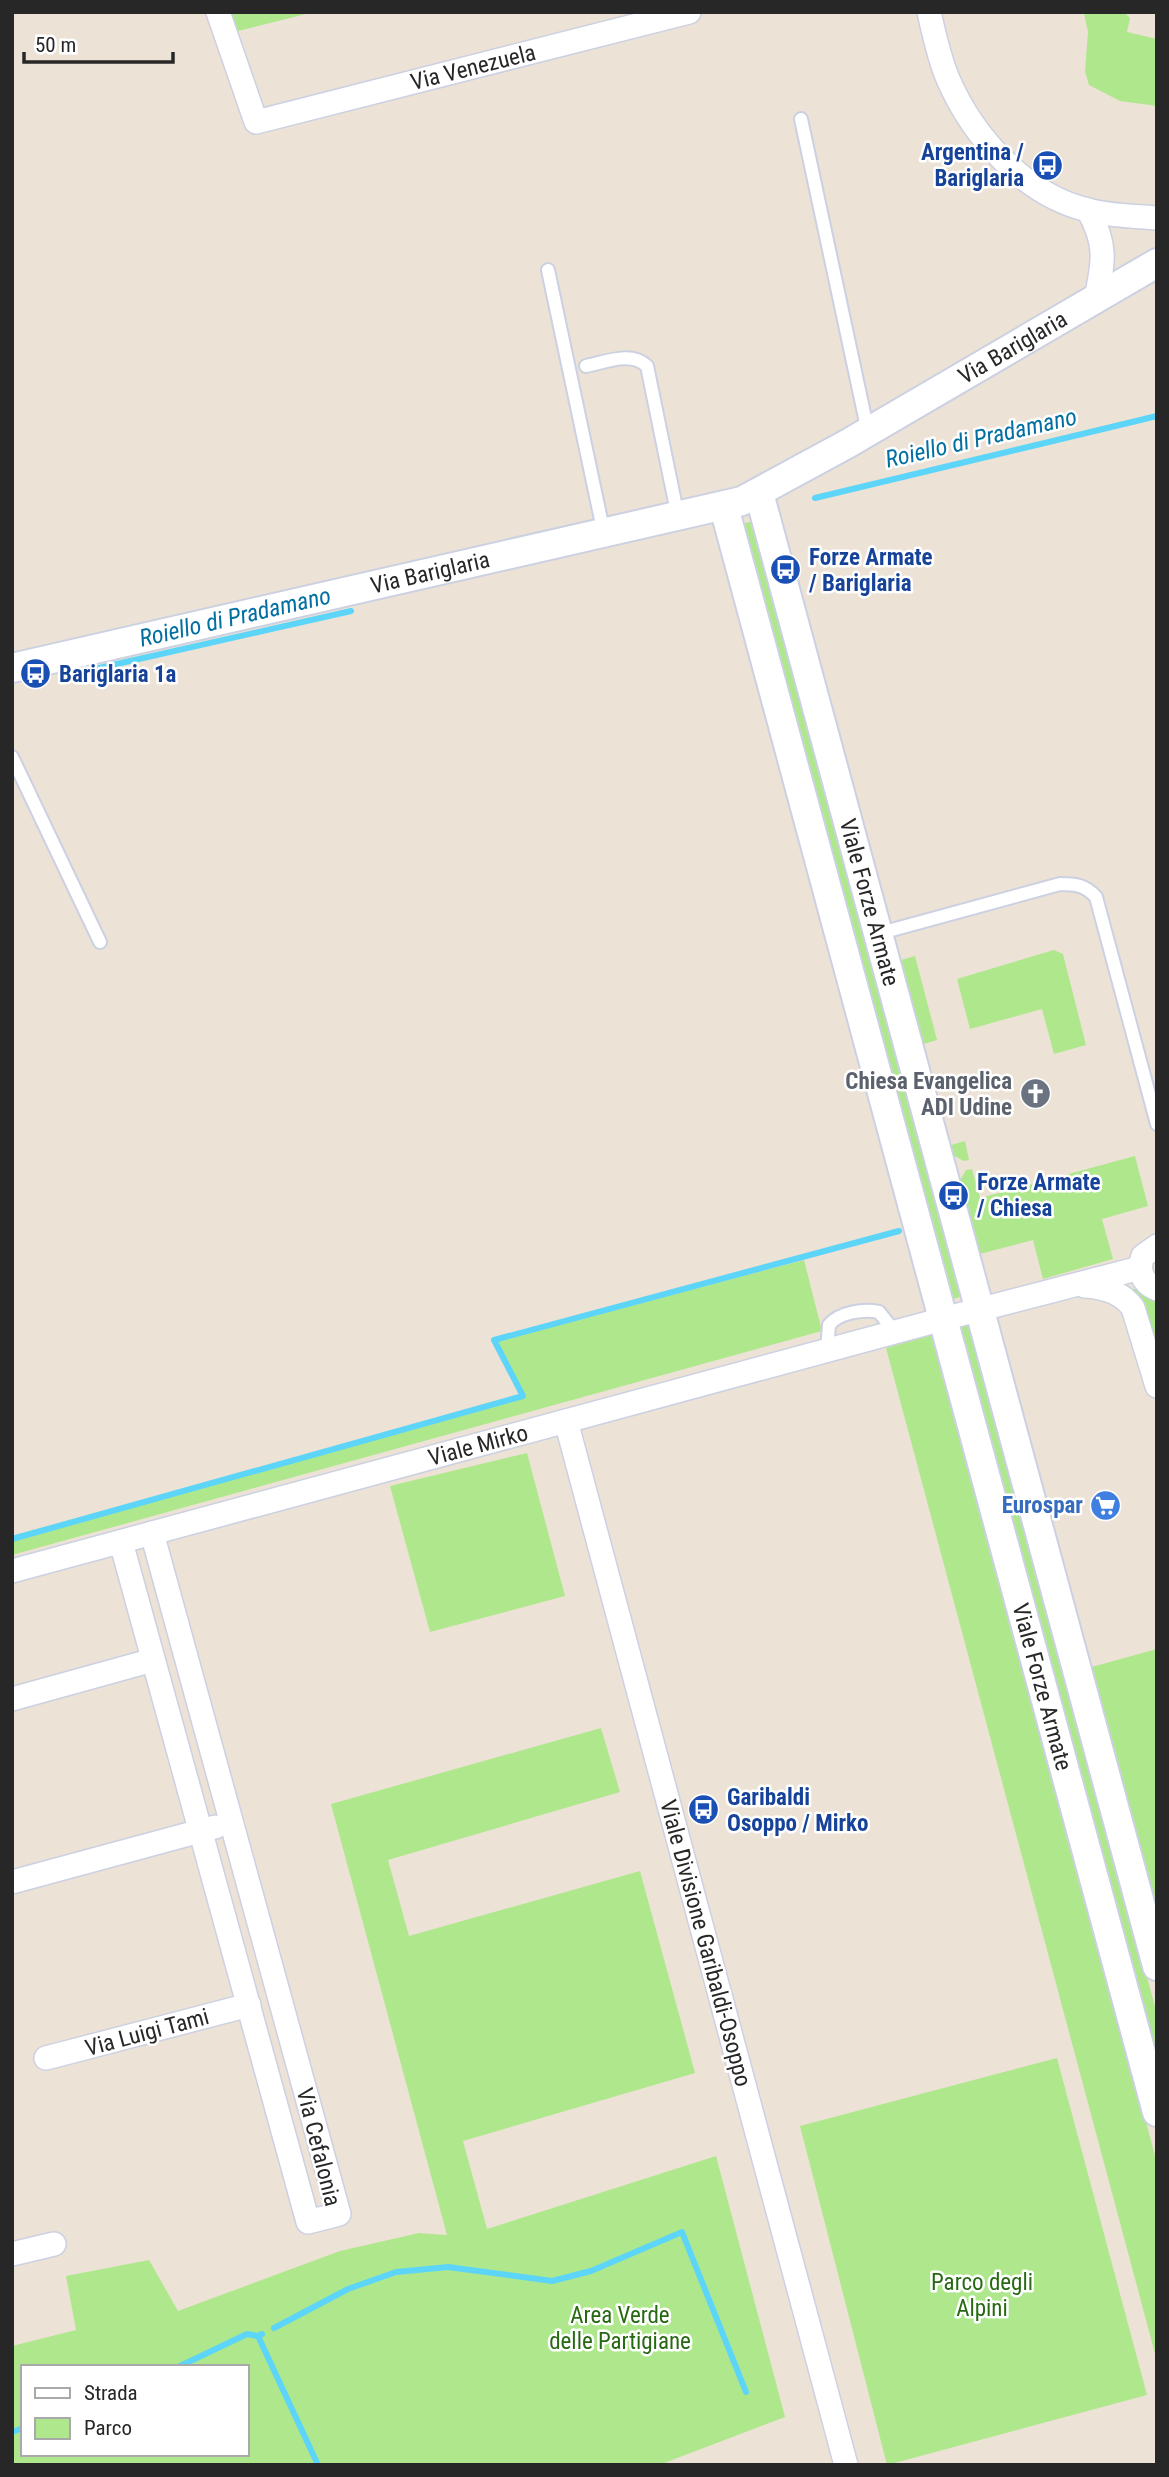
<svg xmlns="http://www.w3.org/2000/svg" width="1169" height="2477" font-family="'Roboto Condensed',sans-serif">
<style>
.green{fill:#afe88c;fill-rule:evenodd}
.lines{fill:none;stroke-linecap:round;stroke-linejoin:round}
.stream{stroke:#5dd5f9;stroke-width:6}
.service-casing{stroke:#ccd1e2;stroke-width:16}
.minor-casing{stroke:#ccd1e2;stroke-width:26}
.tertiary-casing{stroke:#ccd1e2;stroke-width:32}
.service{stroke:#fff;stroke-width:12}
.minor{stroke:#fff;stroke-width:23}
.tertiary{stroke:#fff;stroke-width:28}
.labels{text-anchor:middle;stroke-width:5;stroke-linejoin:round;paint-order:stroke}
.street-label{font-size:23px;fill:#272727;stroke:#fff}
.transit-label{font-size:23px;font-weight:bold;fill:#164399;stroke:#fff;text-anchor:start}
.worship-label{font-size:23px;font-weight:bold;fill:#5b616d;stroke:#fff;text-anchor:end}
.shop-label{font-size:23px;font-weight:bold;fill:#366cbe;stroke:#fff;text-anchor:end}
.park-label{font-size:23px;fill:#276912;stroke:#fff}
.water-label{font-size:24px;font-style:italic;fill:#016fa1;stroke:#fff}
</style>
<rect width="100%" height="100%" fill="#ece2d6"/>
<g class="green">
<path d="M 231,12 L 314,12 L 238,31 Z"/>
<path d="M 1124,12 L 1130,18 L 1127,32 L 1157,39 L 1157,106 L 1120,101 L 1089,85 L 1085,71 L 1088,32 L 1084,13 Z"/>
<path d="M 756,520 L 963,1296 L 947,1301 L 739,525 Z"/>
<path d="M 1054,950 L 1063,954 L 1086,1045 L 1054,1054 L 1042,1009 L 970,1029 L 957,979 Z"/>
<path d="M 915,956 L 937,1040 L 920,1045 L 898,961 Z"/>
<path d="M 965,1141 L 969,1160 L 964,1161 L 949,1153 L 948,1146 Z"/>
<path d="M 1135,1156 L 1148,1206 L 1102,1219 L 1113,1259 L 1043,1279 L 1033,1240 L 976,1255 L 958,1184 L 966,1170 L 972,1169 L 980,1198 Z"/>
<path d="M 804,1260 L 822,1331 L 12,1555 L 12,1536 L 525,1397 L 497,1341 Z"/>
<path d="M 1133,1289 L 1138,1289 L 1157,1297 L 1157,1368 L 1131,1292 Z"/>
<path d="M 969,1323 L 1157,2014 L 1157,2066 L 956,1327 Z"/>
<path d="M 935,1334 L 1157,2163 L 1157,2361 L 886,1348 Z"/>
<path d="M 527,1453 L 565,1596 L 430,1632 L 390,1486 Z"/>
<path d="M 1157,1649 L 1157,1922 L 1088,1668 Z"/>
<path d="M 601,1728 L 620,1792 L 388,1860 L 409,1936 L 640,1871 L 695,2073 L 463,2141 L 487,2229 L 716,2156 L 785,2417 L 659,2465 L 12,2465 L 12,2346 L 76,2330 L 66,2276 L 149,2260 L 178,2311 L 340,2251 L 419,2233 L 447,2235 L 331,1804 ZM 23,2367 L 247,2367 L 247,2454 L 23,2454 Z"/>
<path d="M 1057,2058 L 1147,2395 L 887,2465 L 800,2126 Z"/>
</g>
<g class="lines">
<g class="stream">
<path d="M 815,498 L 1157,416"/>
<path d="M 86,671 L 351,611"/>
<path d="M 12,1539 L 523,1396 L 494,1340 L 899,1231"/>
<path d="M 274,2328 L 348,2289 L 396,2272 L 448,2267 L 552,2281 L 591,2271 L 682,2232 L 746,2392"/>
<path d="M 262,2334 L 258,2336 L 318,2465"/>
<path d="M 178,2367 L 247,2334 L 258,2336"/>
<path d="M 12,2432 L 23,2428"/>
</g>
<defs>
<g id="service">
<path d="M 801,119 L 868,432"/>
<path d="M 548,270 L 604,534"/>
<path d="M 586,366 C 606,362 631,351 647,366 L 678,517"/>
<path d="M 12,757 L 100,942"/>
<path d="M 877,934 L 1060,884 C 1076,884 1085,885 1096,897 L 1157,1124"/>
<path d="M 827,1350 L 829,1325 C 839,1312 864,1309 879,1312 L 895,1332"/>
</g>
<g id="minor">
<path d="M 218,12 L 256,122 L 689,12"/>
<path d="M 929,12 C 934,34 939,58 948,79 C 973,137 1025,195 1088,210 C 1109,216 1134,216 1157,218"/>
<path d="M 1088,210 C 1107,244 1104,261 1096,298"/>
<path d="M 1157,1246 L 1143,1256 C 1137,1270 1142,1283 1157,1289"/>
<path d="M 1085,1286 C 1103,1287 1122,1292 1133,1308 L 1157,1386"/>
<path d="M 566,1421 L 846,2465"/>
<path d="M 121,1542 L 308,2222 L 339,2214 L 152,1533"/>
<path d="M 12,1571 L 943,1319 L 1140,1268"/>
<path d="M 12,1699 L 153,1660"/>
<path d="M 12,1882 L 215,1827"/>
<path d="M 46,2058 L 249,2005"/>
<path d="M 12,2254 L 54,2244"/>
</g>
<g id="tertiary">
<path id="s1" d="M 759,493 L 1157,1966"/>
<path id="s2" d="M 724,507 L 1157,2112"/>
<path id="s3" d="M 12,668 L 742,501 L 847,444 L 1157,263"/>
</g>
</defs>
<use href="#service" class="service-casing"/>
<use href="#minor" class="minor-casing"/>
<use href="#tertiary" class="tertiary-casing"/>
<use href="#service" class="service"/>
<use href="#minor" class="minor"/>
<use href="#tertiary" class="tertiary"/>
</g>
<defs>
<symbol id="bus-disc" viewBox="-11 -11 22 22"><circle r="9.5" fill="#1a4fb4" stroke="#fff"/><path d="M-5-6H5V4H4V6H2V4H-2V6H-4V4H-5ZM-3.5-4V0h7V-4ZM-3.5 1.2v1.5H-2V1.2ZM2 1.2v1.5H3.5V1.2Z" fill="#fff"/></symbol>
<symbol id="church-disc" viewBox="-11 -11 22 22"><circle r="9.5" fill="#6b7280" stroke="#fff"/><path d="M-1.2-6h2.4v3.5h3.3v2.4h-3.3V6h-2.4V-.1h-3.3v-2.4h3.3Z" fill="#fff"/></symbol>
<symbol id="supermarket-disc" viewBox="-11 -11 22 22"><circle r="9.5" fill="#3f7fe0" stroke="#fff"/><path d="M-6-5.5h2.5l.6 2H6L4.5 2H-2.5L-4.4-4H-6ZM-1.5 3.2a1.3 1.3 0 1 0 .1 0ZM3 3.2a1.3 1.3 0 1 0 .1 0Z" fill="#fff"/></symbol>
</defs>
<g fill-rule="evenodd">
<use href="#bus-disc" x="1030" y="148" width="35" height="35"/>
<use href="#bus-disc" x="768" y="552" width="35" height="35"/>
<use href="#bus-disc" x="18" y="656" width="35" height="35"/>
<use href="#church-disc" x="1018" y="1076" width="35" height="35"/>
<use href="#bus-disc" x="936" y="1178" width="35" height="35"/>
<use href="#supermarket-disc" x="1088" y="1488" width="35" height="35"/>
<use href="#bus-disc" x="686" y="1792" width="35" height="35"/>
</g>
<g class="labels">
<g class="street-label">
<text transform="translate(473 67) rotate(-14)" y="8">Via Venezuela</text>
<text dy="8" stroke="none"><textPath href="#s3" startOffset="1060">Via Bariglaria</textPath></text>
<text dy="8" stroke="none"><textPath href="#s3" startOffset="429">Via Bariglaria</textPath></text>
<text dy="8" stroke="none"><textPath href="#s1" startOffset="424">Viale Forze Armate</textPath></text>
<text transform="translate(478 1445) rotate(-15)" y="8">Viale Mirko</text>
<text dy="8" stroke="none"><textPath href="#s2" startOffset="1222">Viale Forze Armate</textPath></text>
<text transform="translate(706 1943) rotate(75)" y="8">Viale Divisione Garibaldi-Osoppo</text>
<text transform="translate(147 2032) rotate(-15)" y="8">Via Luigi Tami</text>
<text transform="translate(319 2147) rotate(76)" y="8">Via Cefalonia</text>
</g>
<g class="transit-label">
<text x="1024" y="160" text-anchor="end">Argentina /<tspan x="1024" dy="26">Bariglaria</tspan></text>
<text x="809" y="565">Forze Armate<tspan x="809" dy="26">/ Bariglaria</tspan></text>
<text x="59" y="682">Bariglaria 1a</text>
<text x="977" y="1190">Forze Armate<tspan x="977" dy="26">/ Chiesa</tspan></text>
<text x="727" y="1805">Garibaldi<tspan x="727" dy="26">Osoppo / Mirko</tspan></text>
</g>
<g class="worship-label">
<text x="1012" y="1089">Chiesa Evangelica<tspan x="1012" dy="26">ADI Udine</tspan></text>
</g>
<g class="shop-label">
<text x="1083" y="1513">Eurospar</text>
</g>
<g class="park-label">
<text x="982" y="2290">Parco degli<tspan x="982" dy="26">Alpini</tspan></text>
<text x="620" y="2323">Area Verde<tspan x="620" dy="26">delle Partigiane</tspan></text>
</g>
<g class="water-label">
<text transform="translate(981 438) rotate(-13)" y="8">Roiello di Pradamano</text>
<text transform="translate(235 617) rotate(-13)" y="8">Roiello di Pradamano</text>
</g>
</g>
<rect width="1169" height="2477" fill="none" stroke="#272727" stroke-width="28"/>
<rect x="21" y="2365" width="228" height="91" fill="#ffffff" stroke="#a9a9a9" stroke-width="2"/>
<rect x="35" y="2388" width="35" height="10" fill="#ffffff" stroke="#a9a9a9" stroke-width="2"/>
<text x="84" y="2400" font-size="21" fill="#272727">Strada</text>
<rect x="35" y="2418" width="35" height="21" fill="#afe88c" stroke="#a9a9a9" stroke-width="2"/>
<text x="84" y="2435" font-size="21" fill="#272727">Parco</text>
<path d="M24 52v10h149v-10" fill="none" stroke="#272727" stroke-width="3.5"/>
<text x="35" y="52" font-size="21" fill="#272727" stroke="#ffffff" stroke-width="5" paint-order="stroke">50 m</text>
</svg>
